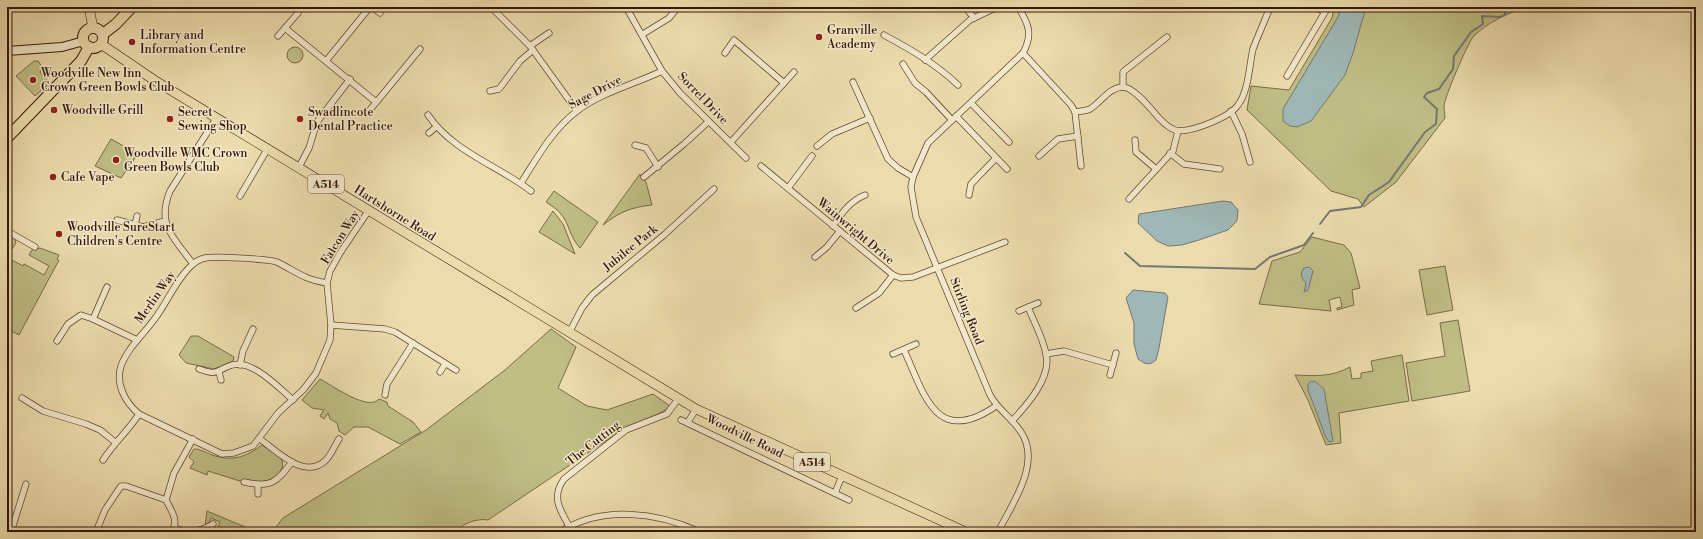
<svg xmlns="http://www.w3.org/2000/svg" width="1703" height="539" font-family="'Libre Bodoni',serif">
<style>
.green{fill:#bfbe85;stroke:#7a6a48}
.water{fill:#9fb8b7;stroke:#757772}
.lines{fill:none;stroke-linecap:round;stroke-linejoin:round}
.stream{stroke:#757772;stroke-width:2}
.street-casing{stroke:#634833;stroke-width:7}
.secondary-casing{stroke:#35160a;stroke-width:10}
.primary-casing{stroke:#35160a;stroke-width:10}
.highway-casing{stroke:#35160a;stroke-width:12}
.street{stroke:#f3e8ca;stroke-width:5.5}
.secondary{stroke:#f3e8ca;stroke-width:8}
.primary{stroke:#ecdcad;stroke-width:9}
.highway{stroke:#ecdcad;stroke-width:10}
.poi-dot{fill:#8f2418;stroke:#f3e8ca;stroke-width:1.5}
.labels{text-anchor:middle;stroke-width:3;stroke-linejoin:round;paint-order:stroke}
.shield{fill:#f3e8ca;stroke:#6e5544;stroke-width:1}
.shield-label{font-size:11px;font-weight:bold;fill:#35160a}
.poi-label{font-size:12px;fill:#35160a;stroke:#f3e8ca;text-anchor:start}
.street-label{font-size:12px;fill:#35160a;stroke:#f3e8ca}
</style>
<rect width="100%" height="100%" fill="#ecdcad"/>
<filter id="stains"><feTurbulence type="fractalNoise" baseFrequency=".005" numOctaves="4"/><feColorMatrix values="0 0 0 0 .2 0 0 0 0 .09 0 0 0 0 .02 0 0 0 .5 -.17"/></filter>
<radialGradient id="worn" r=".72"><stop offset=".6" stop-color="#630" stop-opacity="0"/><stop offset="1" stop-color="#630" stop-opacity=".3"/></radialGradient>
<g class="green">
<path d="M 1334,7 L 1527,7 C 1508,13 1486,23 1473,37 C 1467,45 1445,96 1444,106 C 1444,109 1445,114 1445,118 L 1396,182 L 1364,207 L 1358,199 L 1331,191 L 1247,110 L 1251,86 L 1289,90 L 1332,18 Z"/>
<circle cx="295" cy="55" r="8"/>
<path d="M 34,61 L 38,61 L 43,68 L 40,72 L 50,83 L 35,96 L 16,76 Z"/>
<path d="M 111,139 L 138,154 L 121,178 L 95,166 Z"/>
<path d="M 640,174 L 646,182 L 652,205 C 632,207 619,212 603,225 Z"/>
<path d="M 554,191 L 598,222 L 580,248 C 569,236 570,225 561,214 C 558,209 551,206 546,202 Z"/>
<path d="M 553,211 L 563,224 L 575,254 L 539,232 Z"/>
<path d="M 7,235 L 15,239 L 16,243 L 10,252 L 12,254 L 10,259 L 23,266 L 24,264 L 44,275 L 49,266 L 29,255 L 32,250 L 40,248 L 59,255 L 57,259 L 59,260 L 19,335 L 7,329 Z"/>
<path d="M 1312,237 L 1344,245 L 1351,253 L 1360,288 L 1352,290 L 1354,305 L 1337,310 L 1337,308 L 1342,307 L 1340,297 L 1329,300 L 1331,311 L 1259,304 L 1272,261 L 1300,252 Z"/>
<path d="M 1445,266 L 1453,310 L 1427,315 L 1419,270 Z"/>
<path d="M 1458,320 L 1470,391 L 1412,401 L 1406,363 L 1445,356 L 1440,323 Z"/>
<path d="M 551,329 L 576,347 L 558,388 L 587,406 L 607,410 L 653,394 L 670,406 C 664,414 636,422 625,428 L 488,520 C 478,518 462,523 456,532 L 272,532 L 283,518 L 426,430 L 505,370 Z"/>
<path d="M 191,336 L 198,336 L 234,357 L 233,361 L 214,369 L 186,363 L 179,355 Z"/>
<path d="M 1402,355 L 1409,401 L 1339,413 L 1341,443 L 1326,445 L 1308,400 L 1295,375 C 1315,376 1332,377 1350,367 L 1352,379 L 1361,378 L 1361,373 L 1373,371 L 1371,361 Z"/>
<path d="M 320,379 C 332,385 368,412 379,399 L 387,402 L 388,406 L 413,422 L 421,432 L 400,444 L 368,427 L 354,427 L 345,435 L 339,431 L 337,423 L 330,419 L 328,413 L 324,419 L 320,416 L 324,410 L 312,408 L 302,400 Z"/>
<path d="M 262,445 C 267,449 278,453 281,458 C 288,471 271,482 259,482 C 252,482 247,478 240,481 L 208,471 L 207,475 L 190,468 L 194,462 L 189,457 L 194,449 C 201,449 206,453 212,455 C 232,462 246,457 262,445 Z"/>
<path d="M 207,511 L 257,532 L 207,532 L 206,530 L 212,528 L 217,530 L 220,522 L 211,518 L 208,526 L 205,526 Z"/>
</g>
<g class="water">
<path d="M 1341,7 L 1366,7 L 1353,53 L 1345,75 L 1311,121 L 1297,127 L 1290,126 L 1283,121 L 1283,109 L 1338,17 Z"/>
<path d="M 1223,201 L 1231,202 L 1238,210 L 1237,221 L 1228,230 L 1199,240 L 1182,245 L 1168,246 L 1157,241 L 1138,223 L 1139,214 Z"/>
<path d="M 1309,267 L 1313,271 L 1308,290 L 1304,292 L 1306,283 C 1301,278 1300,274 1304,268 Z"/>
<path d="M 1133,290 L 1165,293 L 1168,297 L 1159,348 L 1156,360 L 1150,364 L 1144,363 L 1138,359 L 1134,344 L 1134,323 L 1126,298 Z"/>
<path d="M 1311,381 L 1316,382 L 1324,389 L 1333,441 L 1329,442 L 1326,438 L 1308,390 L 1308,384 Z"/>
</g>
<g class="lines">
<g class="stream">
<path d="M 1320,224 L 1330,211 L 1361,207 L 1369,195 L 1389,182 L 1425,132 L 1436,124 L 1437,109 L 1424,97 L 1427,93 L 1439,89 L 1453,69 L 1454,56 L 1471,32 L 1483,24 L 1482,16 L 1500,17 L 1505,15 L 1506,7"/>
<path d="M 1125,253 L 1140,266 L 1255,269 L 1270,257 L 1304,245 L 1313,233"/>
</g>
<defs>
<g id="street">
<path d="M 372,7 L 380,13"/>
<path d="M 491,7 L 530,46 L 577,111"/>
<path d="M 626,7 L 662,71 L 680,93 L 746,158"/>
<path d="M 965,7 L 974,18"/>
<path d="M 1315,7 L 1325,12 L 1326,7"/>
<path d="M 285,28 L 376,102"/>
<path d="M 643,34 L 669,18 L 678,7"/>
<path d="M 884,35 C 910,49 936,64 958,85"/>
<path d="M 278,36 L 298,13"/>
<path d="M 530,46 L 549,33"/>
<path d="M 725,53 L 734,40 L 784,83"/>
<path d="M 1023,53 L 1071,105 L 1075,112 L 1081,166"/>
<path d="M 925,60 L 970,20 L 997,7"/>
<path d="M 326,61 L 370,7"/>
<path d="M 903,64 L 915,83 L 926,92 L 952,120"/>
<path d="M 1287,76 L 1325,12"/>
<path d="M 853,82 L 888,159 L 898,168 L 913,177"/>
<path d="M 1123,87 L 1123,72 L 1167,37"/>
<path d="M 490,91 L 499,89 L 520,61 L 533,50"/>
<path d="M 971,103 L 1009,142"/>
<path d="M 369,111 L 420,49"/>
<path d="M 1231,111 L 1242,134 L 1250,162"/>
<path d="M 1075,112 C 1080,111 1086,111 1090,109 C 1101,102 1109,88 1122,87 C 1133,86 1151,109 1158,117 C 1163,122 1168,128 1175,130 C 1189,134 1230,117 1238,105 C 1249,90 1249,66 1253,49 C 1258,35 1265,21 1270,7"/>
<path d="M 428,115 C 453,152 497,165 531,191"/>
<path d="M 956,116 L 1007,169"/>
<path d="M 429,133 L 436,127"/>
<path d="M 1135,140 L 1136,152 L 1156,169"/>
<path d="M 731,142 L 794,72"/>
<path d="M 635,145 L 646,148 L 658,167"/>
<path d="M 817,146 L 832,134 L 870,118"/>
<path d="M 1170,153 L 1184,164 L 1220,169"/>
<path d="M 1039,156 L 1058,139 L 1078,136"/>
<path d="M 761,166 L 893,275 L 901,278 L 913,277 L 1005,242"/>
<path d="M 299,167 L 309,148 L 317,122 L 350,79"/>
<path d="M 644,177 L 684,144 L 708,122"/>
<path d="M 521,183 C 537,158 552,130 577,111 C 600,93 635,84 662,71"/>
<path d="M 788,188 L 812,156"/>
<path d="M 969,195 L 971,184 L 996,158"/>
<path d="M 240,196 L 268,148"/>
<path d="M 1129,199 L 1173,151 L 1178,131"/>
<path d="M 117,220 L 143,227 L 165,221"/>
<path d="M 135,225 L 137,216"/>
<path d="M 833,226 C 842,213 850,201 865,195"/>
<path d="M 7,231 L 35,247"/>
<path d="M 815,257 L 827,247 L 840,231"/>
<path d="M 193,264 C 174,238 156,225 170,191 L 217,117"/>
<path d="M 327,283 C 303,279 297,272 277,262 C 271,259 213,256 205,258 C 201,259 195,262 192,265 C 177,278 168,301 156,317 C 145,333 128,347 121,366 C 115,385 126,403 139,414 L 222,454 L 234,453 L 253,446 L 278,413 L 303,390 L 316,373 L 330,340 L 331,325 L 327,283 L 330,271 L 340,253 L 369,210"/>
<path d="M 856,308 L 879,293 L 893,275"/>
<path d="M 1019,311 L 1038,303"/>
<path d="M 93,319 L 107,287"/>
<path d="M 331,325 L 385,329 L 395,332 L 456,370"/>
<path d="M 569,333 L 582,308 L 592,295 L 664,235 L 714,189"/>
<path d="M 57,341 L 68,324 L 81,315 L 93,319 L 137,340"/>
<path d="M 904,350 C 925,396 936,447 996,406"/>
<path d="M 893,354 L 916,344"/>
<path d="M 1046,354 L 1064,351 L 1113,365"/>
<path d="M 240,365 L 243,351 L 253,329"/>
<path d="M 199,369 C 219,376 214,371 232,365 C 252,359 279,388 293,400"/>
<path d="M 219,372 L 221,380"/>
<path d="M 440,372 L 445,364"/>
<path d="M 1110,375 L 1116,353"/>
<path d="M 385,395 L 387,384 L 413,343"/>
<path d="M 22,398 L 43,411 L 86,424 L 100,430 L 115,442"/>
<path d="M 681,420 L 849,500"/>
<path d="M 1012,421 C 1027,405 1052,377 1046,354 C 1043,338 1034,322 1028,307"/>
<path d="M 688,422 L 696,409"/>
<path d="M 260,439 C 277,451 305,481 326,460 C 331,455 335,445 339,439"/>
<path d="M 103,460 C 114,443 128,431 139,414"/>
<path d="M 244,482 C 271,488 276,483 292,462"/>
<path d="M 835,493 L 842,476"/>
<path d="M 258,494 L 258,485"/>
<path d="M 166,500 L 174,473 L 193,439"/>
<path d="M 569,526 C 560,510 551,497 564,479 L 626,430 L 667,414 L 678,399"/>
<path d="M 175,528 C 187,534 202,531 213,524"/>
<path d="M 11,532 L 26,484"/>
<path d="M 96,532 L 105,510 L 121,486 L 126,486 L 166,500 C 171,510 180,522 171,532"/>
<path d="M 560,532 C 602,505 657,512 700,532"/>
<path d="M 945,532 L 948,523"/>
<path d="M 998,532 C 1012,504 1042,463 1021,432 C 1012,418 998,410 990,395 L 916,217 L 911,187 L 913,177 L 928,143 L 1023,53 C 1033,35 1029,24 1018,7"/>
</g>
<path id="secondary" d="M 7,51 L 62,47 L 84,41"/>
<g id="primary">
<path d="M 89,7 L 93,28"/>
<path d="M 101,44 L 154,80 L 696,409 L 966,532"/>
</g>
<g id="highway">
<circle cx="93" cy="38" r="10"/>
<path d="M 103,34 L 116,24 L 132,7"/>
<path d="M 7,138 L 81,61 L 89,47"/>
</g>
</defs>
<use href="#street" class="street-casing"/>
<use href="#secondary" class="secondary-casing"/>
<use href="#primary" class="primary-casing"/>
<use href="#highway" class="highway-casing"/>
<use href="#street" class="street"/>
<use href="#secondary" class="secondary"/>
<use href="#primary" class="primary"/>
<use href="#highway" class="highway"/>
</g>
<g class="poi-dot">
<circle cx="819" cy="37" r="4"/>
<circle cx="132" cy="42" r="4"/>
<circle cx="33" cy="80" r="4"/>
<circle cx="54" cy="110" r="4"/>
<circle cx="170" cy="119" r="4"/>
<circle cx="300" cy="119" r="4"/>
<circle cx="116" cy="160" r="4"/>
<circle cx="53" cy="177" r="4"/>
<circle cx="59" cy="234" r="4"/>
</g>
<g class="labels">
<g class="shield">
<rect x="308" y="175" width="36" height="18" rx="3"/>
<rect x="794" y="453" width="36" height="18" rx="3"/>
</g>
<g class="shield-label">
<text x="326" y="188">A514</text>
<text x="812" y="466">A514</text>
</g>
<g class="poi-label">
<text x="827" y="34">Granville<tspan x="827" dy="14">Academy</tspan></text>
<text x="140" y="39">Library and<tspan x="140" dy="14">Information Centre</tspan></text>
<text x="41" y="77">Woodville New Inn<tspan x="41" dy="14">Crown Green Bowls Club</tspan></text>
<text x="62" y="114">Woodville Grill</text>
<text x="178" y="116">Secret<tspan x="178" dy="14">Sewing Shop</tspan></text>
<text x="308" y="116">Swadlincote<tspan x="308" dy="14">Dental Practice</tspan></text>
<text x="124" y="157">Woodville WMC Crown<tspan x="124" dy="14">Green Bowls Club</tspan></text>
<text x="61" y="181">Cafe Vape</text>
<text x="67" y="231">Woodville SureStart<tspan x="67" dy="14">Children's Centre</tspan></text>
</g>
<g class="street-label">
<text transform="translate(595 92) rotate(-28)" y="4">Sage Drive</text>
<text transform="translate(703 98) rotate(46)" y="4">Sorrel Drive</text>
<text transform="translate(395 213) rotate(32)" y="4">Hartshorne Road</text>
<text transform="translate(856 231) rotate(40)" y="4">Wainwright Drive</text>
<text transform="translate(340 237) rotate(-58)" y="4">Falcon Way</text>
<text transform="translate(630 248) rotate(-39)" y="4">Jubilee Park</text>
<text transform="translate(155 297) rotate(-55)" y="4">Merlin Way</text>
<text transform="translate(967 311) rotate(68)" y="4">Stirling Road</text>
<text transform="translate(745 436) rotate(26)" y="4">Woodville Road</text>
<text transform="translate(593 443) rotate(-38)" y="4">The Cutting</text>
</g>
</g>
<rect width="1703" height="539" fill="none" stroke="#ecdcad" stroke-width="24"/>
<rect x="8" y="8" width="1687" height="523" fill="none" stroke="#35160a" stroke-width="2"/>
<rect x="12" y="12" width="1679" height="515" fill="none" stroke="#35160a"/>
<rect width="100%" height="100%" filter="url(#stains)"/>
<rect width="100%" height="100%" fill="url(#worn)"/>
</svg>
